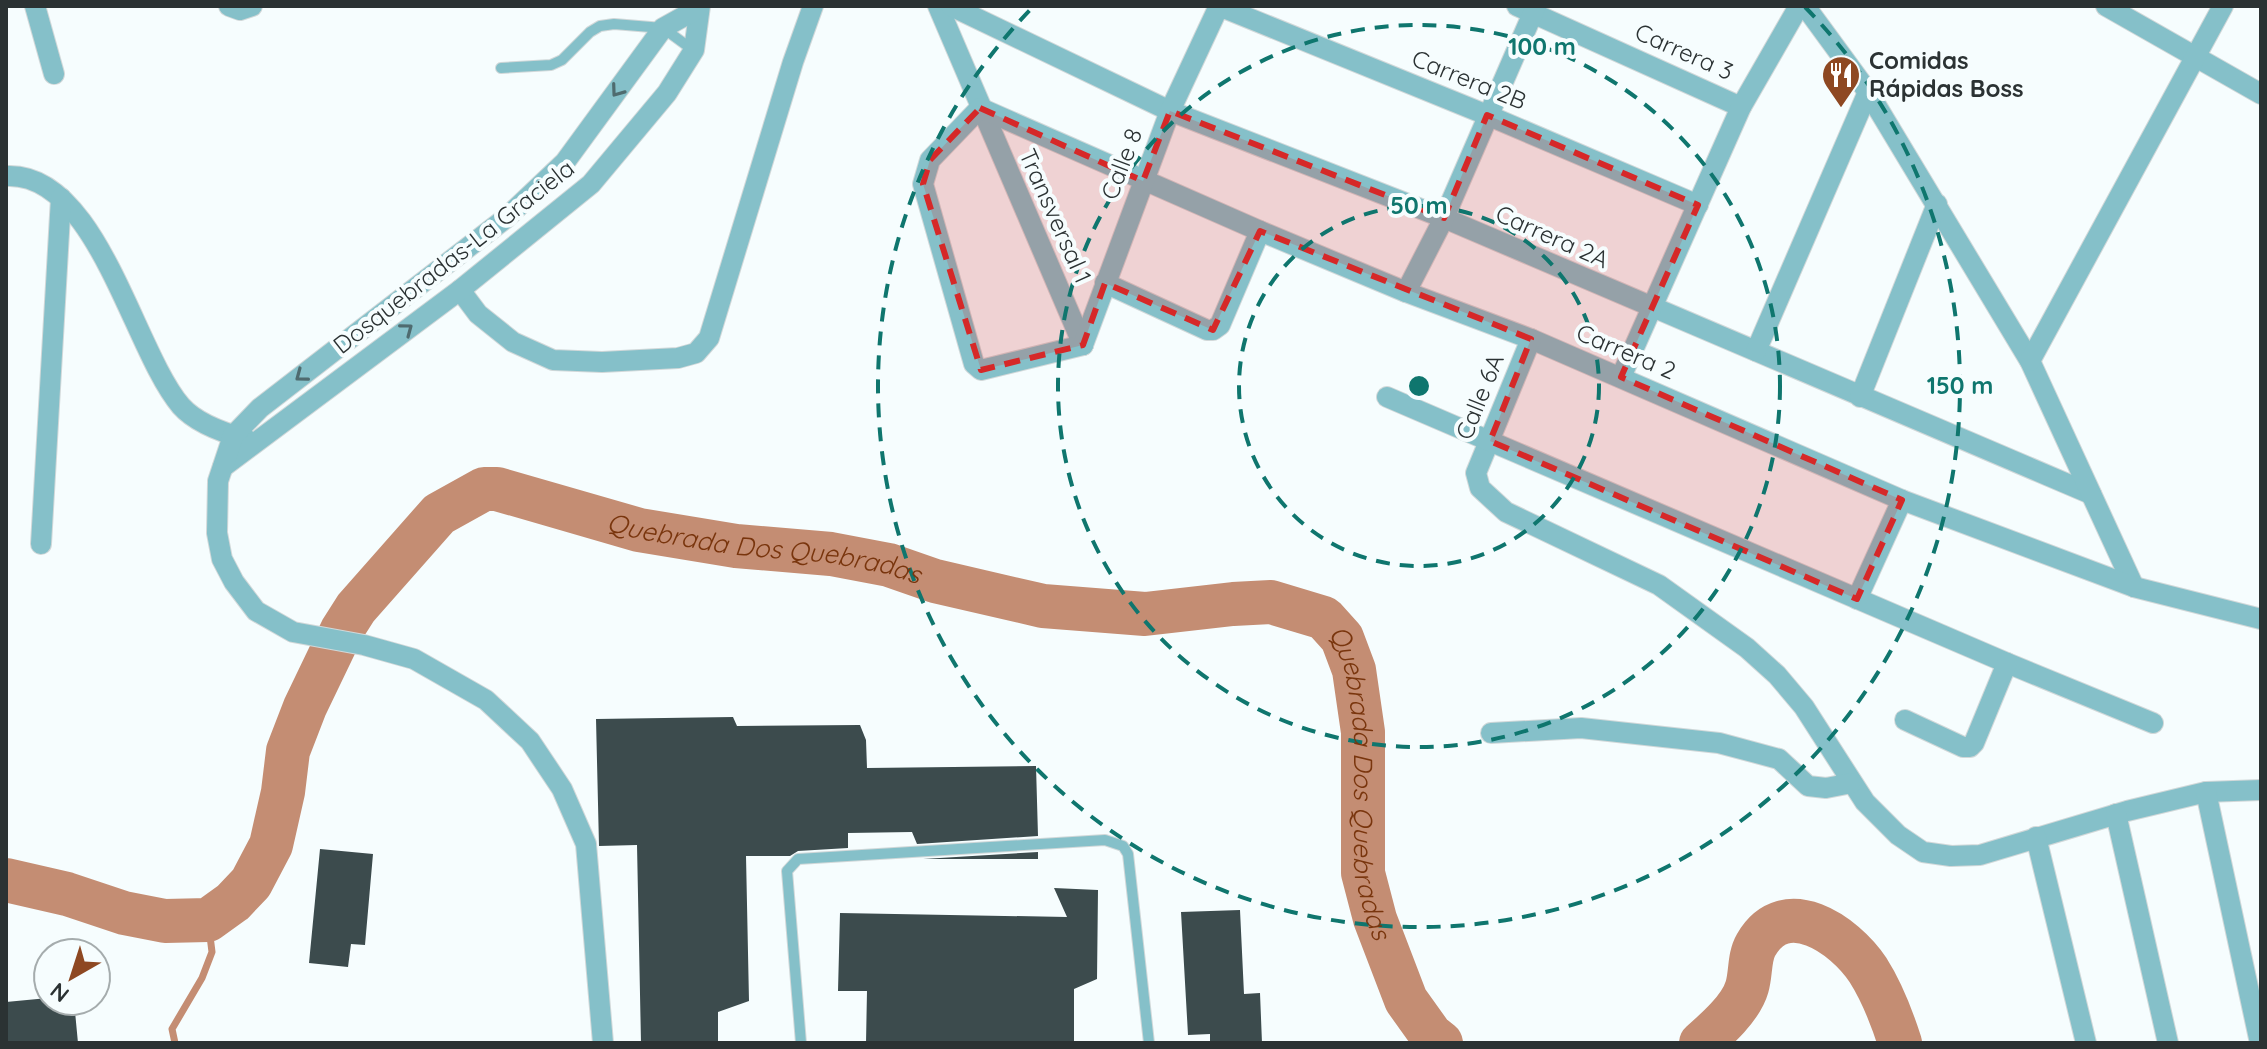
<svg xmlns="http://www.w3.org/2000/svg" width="2267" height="1049" font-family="Quicksand,sans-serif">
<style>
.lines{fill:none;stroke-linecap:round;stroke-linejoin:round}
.stream{stroke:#c48d73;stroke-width:7}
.river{stroke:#c48d73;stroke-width:44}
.building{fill:#3c4b4d}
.service-casing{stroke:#d1d8d9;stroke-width:12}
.minor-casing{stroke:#d1d8d9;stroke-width:22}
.service{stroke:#85c0c9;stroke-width:10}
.minor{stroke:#85c0c9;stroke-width:20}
.oneway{stroke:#4f6b6f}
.marked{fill:#d62828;fill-opacity:0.2;stroke:#d62828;stroke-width:6;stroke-dasharray:16 10;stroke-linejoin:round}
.ring{fill:none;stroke:#0f766e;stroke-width:4;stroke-dasharray:14 10}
.labels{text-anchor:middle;stroke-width:8;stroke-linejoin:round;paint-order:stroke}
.street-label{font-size:24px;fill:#2b3233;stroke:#f6fdfe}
.poi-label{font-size:24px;font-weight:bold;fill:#2b3233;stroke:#f6fdfe;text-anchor:start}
.water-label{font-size:26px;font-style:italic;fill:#79350d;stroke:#f6fdfe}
.centre{fill:#0f766e;stroke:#f6fdfe;stroke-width:4}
.ring-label{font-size:24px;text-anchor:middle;font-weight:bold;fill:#0f766e;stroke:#f6fdfe;stroke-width:8;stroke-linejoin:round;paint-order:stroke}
</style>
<rect width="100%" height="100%" fill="#f6fdfe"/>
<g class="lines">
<path class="stream" d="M 175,1043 L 172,1029 L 202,978 L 212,952 L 208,920"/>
<g class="river">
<path id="s1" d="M 6,880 L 67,894 L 124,913 L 165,921 L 208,920 L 233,902 L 251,883 L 271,845 L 283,792 L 288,751 L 305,707 L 342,630 L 356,608 L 439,514 L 484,489 L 497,489 L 639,530 L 736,546 L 831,554 L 889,565 L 935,581 L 1043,606 L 1145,614 L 1233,604 L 1271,602 L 1324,618 L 1342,638 L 1354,670 L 1363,732 L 1363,873 L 1375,919 L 1406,1000 L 1431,1035 L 1441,1043"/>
<path d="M 1701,1043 C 1717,1029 1741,1008 1747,987 C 1751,974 1749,957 1756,945 C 1785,894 1844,934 1868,970 C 1882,992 1892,1018 1900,1043"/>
</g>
</g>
<g class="building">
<path d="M 733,717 L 737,726 L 860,725 L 866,740 L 867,768 L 1036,766 L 1038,836 L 917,844 L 912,832 L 848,833 L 848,848 L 798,851 L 790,856 L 746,856 L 749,1001 L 718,1012 L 718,1043 L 641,1043 L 637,845 L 599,846 L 596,719 Z"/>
<path d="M 320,849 L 373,854 L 365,945 L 351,944 L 348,967 L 309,963 Z"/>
<path d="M 1038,852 L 1038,859 L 923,859 Z"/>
<path d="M 1054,888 L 1098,890 L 1097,979 L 1074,989 L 1074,1043 L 866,1043 L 867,991 L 838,991 L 840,913 L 1067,917 Z"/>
<path d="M 1240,910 L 1244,994 L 1260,993 L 1262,1043 L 1210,1043 L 1210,1034 L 1188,1035 L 1181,912 Z"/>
<path d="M 48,998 L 48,1001 L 74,1001 L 78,1043 L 6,1043 L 6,1002 Z"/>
</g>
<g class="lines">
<defs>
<g id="service">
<path d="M 501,68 L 551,65 L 562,60 L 590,32 L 600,26 L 614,24 L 663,28 L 693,50"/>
<path d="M 801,1043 L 787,871 L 798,859 L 1105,840 L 1123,846 L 1128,854 L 1149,1043"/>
</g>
<g id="minor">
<path d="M 35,6 L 54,74"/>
<path d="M 229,6 L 240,10 L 252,6"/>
<path d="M 938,6 L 1083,345"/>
<path d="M 951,6 L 1170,111 L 1444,218 L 2091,494"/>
<path d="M 1517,6 L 1741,107"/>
<path d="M 1805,6 L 1868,92 L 2030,361 L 2134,587"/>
<path d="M 2106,6 L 2261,94"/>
<path d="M 980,108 L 1260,231 L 1406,292 L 1531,339 L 1902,500 L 2134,587 L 2261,619"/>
<path d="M 980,108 L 930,160 L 923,184 L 974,364 L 981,370 L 1083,345"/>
<path d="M 6,176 C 97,171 133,350 181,406 C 196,423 224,433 246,439"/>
<path d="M 1105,283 L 1207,330 L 1213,330 L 1220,325 L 1260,231"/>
<path d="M 460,290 L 478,314 L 513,342 L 553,360 L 602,362 L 678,358 L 696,353 L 709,338 L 793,62 L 813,6"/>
<path d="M 1406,292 L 1444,218 L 1536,6"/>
<path d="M 1531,339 L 1476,473 L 1480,488 L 1506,512 L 1659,585 L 1747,648 L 1777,675 L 1804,707 L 1865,802 L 1898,835 L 1923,852 L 1951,856 L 1980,855 L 2127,811 L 2206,792 L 2261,790"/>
<path d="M 1083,345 L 1170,111 L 1219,6 L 1487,115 L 1698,205"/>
<path d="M 1756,351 L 1868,92"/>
<path d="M 2030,361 L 2223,6"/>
<path d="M 1621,377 L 1741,107 L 1799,6"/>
<path d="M 1387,397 L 2007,663 L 2153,723"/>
<path d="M 1860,397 L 1937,204"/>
<path d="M 223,467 L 460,290 L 591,184 L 667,93 L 694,50 L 700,6"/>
<path d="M 41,544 L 61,198"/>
<path d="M 1857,599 L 1902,500"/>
<path d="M 1905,720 L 1963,747 L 1970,747 L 1974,743 L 2007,663"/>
<path d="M 1491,733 L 1581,728 L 1719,743 L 1779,759 L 1808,786 L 1826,788 L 1852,783"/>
<path d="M 2206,792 L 2260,1043"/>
<path d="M 2116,814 L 2168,1043"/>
<path d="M 2036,837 L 2086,1043"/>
<path d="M 603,1043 L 586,844 L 562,789 L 530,741 L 486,700 L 414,659 L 364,645 L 293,632 L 256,611 L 234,582 L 222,559 L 217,533 L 218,481 L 233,436 L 260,408 L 506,218 L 565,162 L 663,28 L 699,8"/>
</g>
</defs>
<use href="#service" class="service-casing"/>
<use href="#minor" class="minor-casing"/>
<use href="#service" class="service"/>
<use href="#minor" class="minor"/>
</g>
<defs><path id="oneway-chevron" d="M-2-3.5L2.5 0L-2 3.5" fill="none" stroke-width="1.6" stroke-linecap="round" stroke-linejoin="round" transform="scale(2)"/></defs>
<g class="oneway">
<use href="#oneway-chevron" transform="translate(617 91) rotate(126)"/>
<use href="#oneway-chevron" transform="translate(407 329) rotate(-37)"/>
<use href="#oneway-chevron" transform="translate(301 376) rotate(143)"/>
</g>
<path class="marked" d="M 980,108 L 1143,181 L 1170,111 L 1444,218 L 1487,115 L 1698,205 L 1621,377 L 1902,500 L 1857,599 L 1490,441 L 1531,339 L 1260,231 L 1213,330 L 1105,283 L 1083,345 L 981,370 L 923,184 L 930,160 Z"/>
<g class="ring">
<circle cx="1419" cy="386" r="180"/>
<circle cx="1419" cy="386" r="361"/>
<path d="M1805 7A541 541 0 1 1 1033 7"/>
</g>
<defs>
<symbol id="restaurant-pin" viewBox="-11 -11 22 30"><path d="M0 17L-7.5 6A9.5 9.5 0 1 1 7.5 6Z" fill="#8e4822" stroke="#f6fdfe"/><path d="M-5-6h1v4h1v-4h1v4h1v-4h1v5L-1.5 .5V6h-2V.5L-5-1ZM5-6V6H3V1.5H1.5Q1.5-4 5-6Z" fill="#fff"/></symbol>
</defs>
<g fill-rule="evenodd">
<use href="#restaurant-pin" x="1819" y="53" width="44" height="60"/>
</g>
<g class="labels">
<g class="street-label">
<text transform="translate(1684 52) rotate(24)" y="8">Carrera 3</text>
<text transform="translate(1469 80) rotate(22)" y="8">Carrera 2B</text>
<text transform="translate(1122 164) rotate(-69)" y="8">Calle 8</text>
<text transform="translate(1055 216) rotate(66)" y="8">Transversal 1</text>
<text transform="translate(1552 237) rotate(24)" y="8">Carrera 2A</text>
<text transform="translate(454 257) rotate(-38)" y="8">Dosquebradas-La Graciela</text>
<text transform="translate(1626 352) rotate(23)" y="8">Carrera 2</text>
<text transform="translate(1480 397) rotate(-68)" y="8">Calle 6A</text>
</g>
<g class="poi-label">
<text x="1869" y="69">Comidas<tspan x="1869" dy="28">Rápidas Boss</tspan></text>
</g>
<g class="water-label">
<text dy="9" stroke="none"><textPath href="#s1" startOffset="1026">Quebrada Dos Quebradas</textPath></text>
<text dy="9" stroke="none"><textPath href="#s1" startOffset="1770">Quebrada Dos Quebradas</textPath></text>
</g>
</g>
<circle cx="1419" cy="386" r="12" class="centre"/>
<g class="ring-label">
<text x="1542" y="55">100 m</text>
<text x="1419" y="214">50 m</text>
<text x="1960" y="394">150 m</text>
</g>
<rect width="2267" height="1049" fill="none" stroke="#2b3233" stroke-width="16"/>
<g transform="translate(72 977) rotate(219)"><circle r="38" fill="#f6fdfe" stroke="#a5acad" stroke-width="2"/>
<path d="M0-6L14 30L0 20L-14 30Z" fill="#8e4822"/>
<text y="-12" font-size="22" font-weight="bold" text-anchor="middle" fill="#2b3233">N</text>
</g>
</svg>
